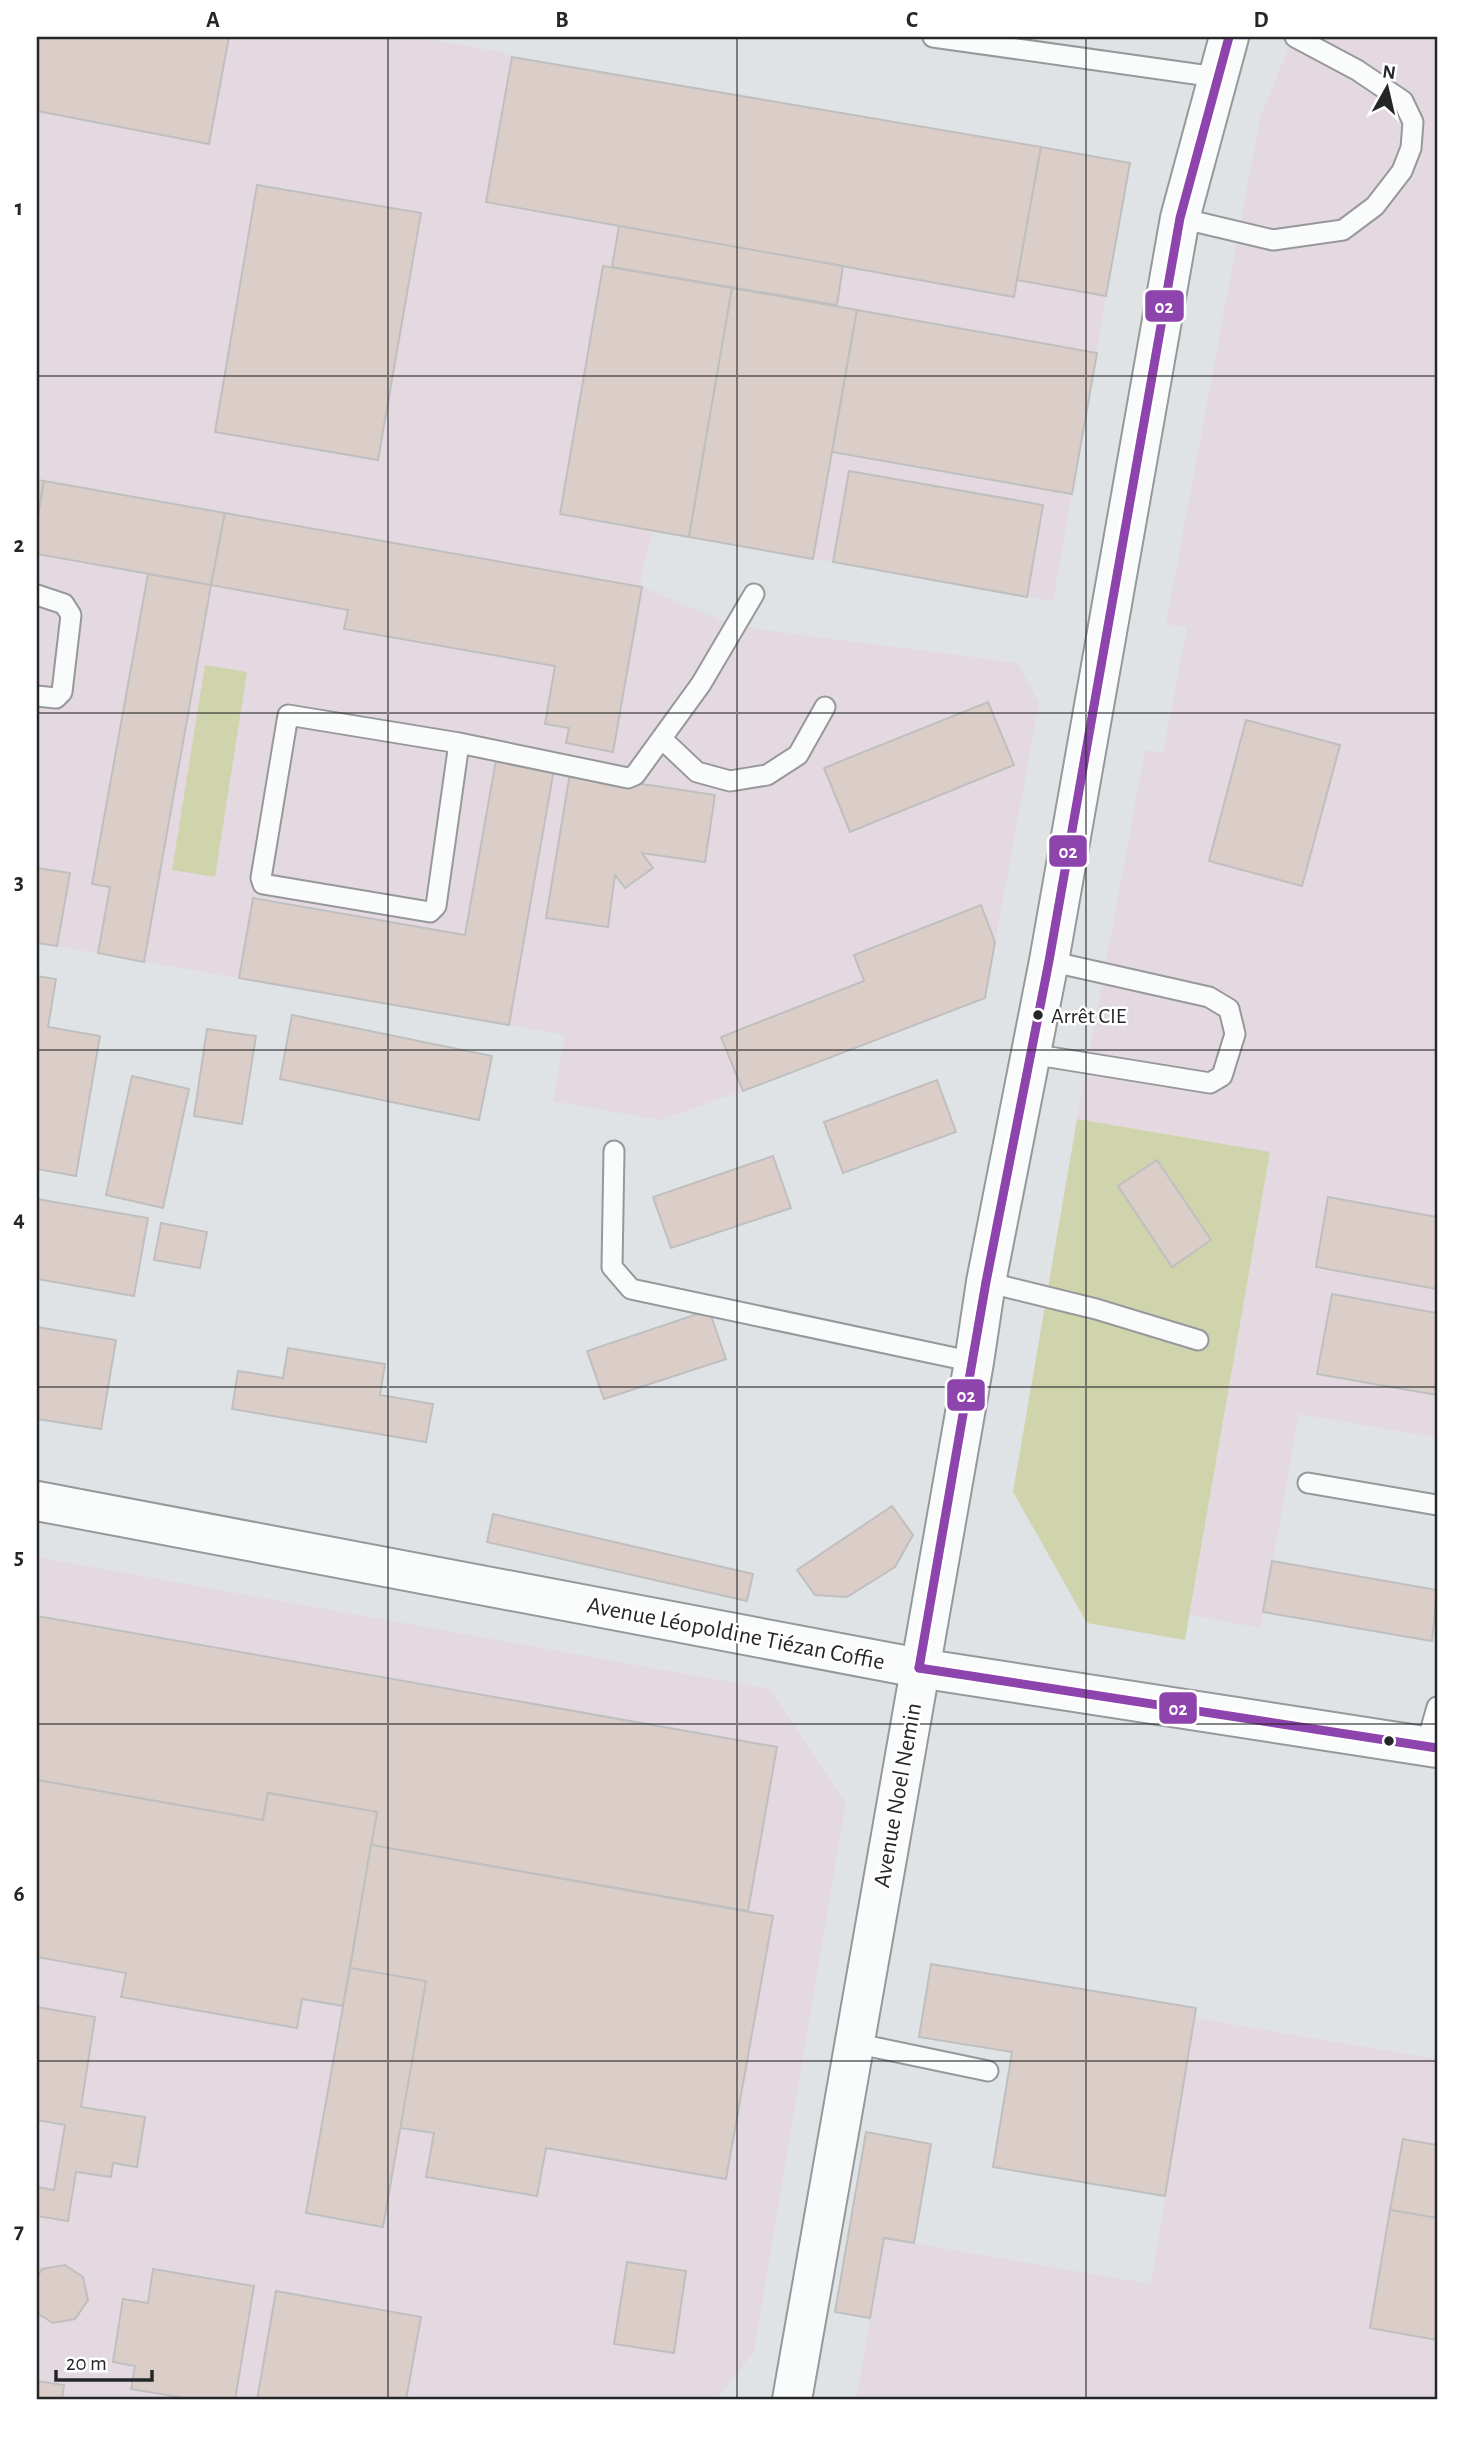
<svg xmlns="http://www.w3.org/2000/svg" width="1474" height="2437" font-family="'Alegreya Sans',sans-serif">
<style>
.industrial{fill:#e4d9e0}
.green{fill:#d0d4ad}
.building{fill:#dbcec8;stroke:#bfbfc0;stroke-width:2}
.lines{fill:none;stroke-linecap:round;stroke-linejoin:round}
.lane-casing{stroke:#96989b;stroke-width:23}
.secondary-casing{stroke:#96989b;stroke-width:42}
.lane{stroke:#fafbfb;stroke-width:19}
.secondary{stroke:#fafbfb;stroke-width:38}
.bus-1-casing{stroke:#fff;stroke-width:14}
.bus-1{stroke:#8e44ad;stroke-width:9}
.grid{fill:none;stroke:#242628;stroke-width:2;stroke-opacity:0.55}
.bus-dot{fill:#242628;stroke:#fff;stroke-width:2.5}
.labels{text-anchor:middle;stroke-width:5;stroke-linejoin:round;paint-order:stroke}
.bus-label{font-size:22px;fill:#242628;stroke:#fff;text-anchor:start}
.street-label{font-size:24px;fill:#242628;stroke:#fff}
.line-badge{stroke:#fff;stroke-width:2.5}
.badge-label{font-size:19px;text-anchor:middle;font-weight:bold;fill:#fff}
.neatline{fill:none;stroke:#242628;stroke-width:2.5}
.grid-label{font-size:23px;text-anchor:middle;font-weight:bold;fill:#242628}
</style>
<rect width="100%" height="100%" fill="#e0e3e6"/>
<g class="industrial">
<path d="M 37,37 L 414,37 L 503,52 L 512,57 L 1130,163 L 1053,601 L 653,530 L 641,577 L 642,587 L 736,626 L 1018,663 L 1039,703 L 985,998 L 743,1091 L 659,1120 L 553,1101 L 565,1035 L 37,943 Z"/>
<path d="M 1293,37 L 1437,37 L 1437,1438 L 1299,1414 L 1261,1628 L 1190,1615 L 1270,1153 L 1077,1119 L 1145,750 L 1163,753 L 1187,627 L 1166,624 L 1260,118 Z"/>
<path d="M 37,1557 L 770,1689 L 846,1803 L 754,2352 L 716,2400 L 37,2400 Z"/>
<path d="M 1195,2018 L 1437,2059 L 1437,2400 L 856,2400 L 884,2238 L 1151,2284 Z"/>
</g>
<g class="green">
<path d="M 205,665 L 247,672 L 215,877 L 172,870 Z"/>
<path d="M 1077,1119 L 1270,1152 L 1185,1640 L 1087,1623 L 1013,1492 Z"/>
</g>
<g class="building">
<path d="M 37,37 L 229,37 L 209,144 L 37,111 Z"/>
<path d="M 512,57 L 1041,147 L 1014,297 L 486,202 Z"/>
<path d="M 1041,147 L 1130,163 L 1106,296 L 1017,280 Z"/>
<path d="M 257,185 L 421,213 L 378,460 L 215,432 Z"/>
<path d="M 619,226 L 843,266 L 837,305 L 612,267 Z"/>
<path d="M 603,266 L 732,288 L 689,537 L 560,514 Z"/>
<path d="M 732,288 L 857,310 L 813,559 L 689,537 Z"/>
<path d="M 857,310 L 1097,353 L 1072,494 L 832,452 Z"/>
<path d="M 849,471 L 1043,505 L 1027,597 L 833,562 Z"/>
<path d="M 37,480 L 44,481 L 37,523 Z"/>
<path d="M 44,481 L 225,513 L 211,585 L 37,554 L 37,523 Z"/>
<path d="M 225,513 L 642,587 L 613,752 L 566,743 L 569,728 L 545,724 L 555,666 L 344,629 L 348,610 L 211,585 Z"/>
<path d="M 148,574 L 211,585 L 144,962 L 98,953 L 110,887 L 92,884 Z"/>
<path d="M 988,702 L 1014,765 L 850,832 L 824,768 Z"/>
<path d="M 1246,720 L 1340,745 L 1302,886 L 1209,861 Z"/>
<path d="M 496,760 L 554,769 L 509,1025 L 239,978 L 253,898 L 465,935 Z"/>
<path d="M 570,773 L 715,795 L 705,862 L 642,853 L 653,868 L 625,888 L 615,875 L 608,927 L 546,918 Z"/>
<path d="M 37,868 L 70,873 L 57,946 L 37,943 Z"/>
<path d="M 981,905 L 995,942 L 985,998 L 743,1091 L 721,1037 L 864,981 L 854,955 Z"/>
<path d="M 37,976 L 56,979 L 48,1027 L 100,1036 L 76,1176 L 37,1169 Z"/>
<path d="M 292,1015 L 492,1056 L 479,1120 L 280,1079 Z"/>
<path d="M 207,1029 L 256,1036 L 242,1124 L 194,1116 Z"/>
<path d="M 132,1076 L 189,1089 L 163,1208 L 106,1195 Z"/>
<path d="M 937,1080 L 956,1132 L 843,1173 L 824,1122 Z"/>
<path d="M 773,1156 L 791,1208 L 671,1248 L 653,1197 Z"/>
<path d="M 1157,1160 L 1211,1240 L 1172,1267 L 1118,1186 Z"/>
<path d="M 1328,1197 L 1437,1217 L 1437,1289 L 1316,1267 Z"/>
<path d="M 37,1199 L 148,1218 L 134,1296 L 37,1279 Z"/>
<path d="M 161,1223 L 207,1232 L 200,1268 L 154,1260 Z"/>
<path d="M 1332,1294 L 1437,1313 L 1437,1395 L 1317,1374 Z"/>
<path d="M 709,1310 L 726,1359 L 604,1399 L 587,1351 Z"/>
<path d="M 37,1327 L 116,1340 L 101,1429 L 37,1419 Z"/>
<path d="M 288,1348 L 385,1364 L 380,1395 L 433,1404 L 426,1442 L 232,1409 L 238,1371 L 283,1378 Z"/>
<path d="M 892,1506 L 913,1535 L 895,1567 L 847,1597 L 815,1595 L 797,1570 Z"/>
<path d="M 493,1514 L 753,1574 L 747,1601 L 487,1542 Z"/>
<path d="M 1272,1561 L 1437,1590 L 1432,1641 L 1263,1612 Z"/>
<path d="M 37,1616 L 777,1747 L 748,1911 L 371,1845 L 377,1812 L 268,1793 L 263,1820 L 37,1780 Z"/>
<path d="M 37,1780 L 263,1820 L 268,1793 L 377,1812 L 343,2006 L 302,1999 L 297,2028 L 121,1997 L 126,1973 L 37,1957 Z"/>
<path d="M 371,1845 L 773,1916 L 726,2179 L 546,2148 L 537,2196 L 426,2177 L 434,2133 L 400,2128 L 426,1981 L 350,1968 Z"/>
<path d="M 931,1964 L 1196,2008 L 1165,2196 L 993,2167 L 1012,2052 L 919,2037 Z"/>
<path d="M 350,1968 L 426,1981 L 383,2227 L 306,2213 Z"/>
<path d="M 37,2007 L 95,2017 L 81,2107 L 145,2117 L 137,2167 L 113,2163 L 111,2177 L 76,2172 L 68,2221 L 37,2216 L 37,2187 L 54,2190 L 65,2125 L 37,2120 Z"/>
<path d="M 866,2132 L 931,2144 L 914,2243 L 884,2238 L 870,2318 L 835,2312 Z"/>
<path d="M 1403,2139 L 1437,2145 L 1437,2218 L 1390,2210 Z"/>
<path d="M 1390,2210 L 1437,2218 L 1437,2340 L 1370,2328 Z"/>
<path d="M 627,2262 L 686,2271 L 674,2353 L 614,2344 Z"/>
<path d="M 65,2265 L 83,2277 L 88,2300 L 75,2319 L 53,2323 L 37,2313 L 37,2277 L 42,2269 Z"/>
<path d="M 153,2269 L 254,2286 L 235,2400 L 196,2400 L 131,2389 L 135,2366 L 113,2362 L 123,2299 L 148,2303 Z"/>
<path d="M 276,2291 L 421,2317 L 406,2400 L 257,2400 Z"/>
<path d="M 37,2381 L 64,2385 L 62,2400 L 37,2400 Z"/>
</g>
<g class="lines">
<defs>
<g id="lane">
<path d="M 933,37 L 1216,77"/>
<path d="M 1180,218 L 1273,240 L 1343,230 L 1375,206 L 1402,171 L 1411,148 L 1413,122 L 1403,101 L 1357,70 L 1295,37"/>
<path d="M 37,595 L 64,604 L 71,615 L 62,692 L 56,698 L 37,696"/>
<path d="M 662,739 L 697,772 L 730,781 L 767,775 L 798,755 L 825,707"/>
<path d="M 459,743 L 436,906 L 430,912 L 263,884 L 261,878 L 288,715 L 459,743 L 628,778 L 635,775 L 701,684 L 754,594"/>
<path d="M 1031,1054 L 1210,1083 L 1222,1076 L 1235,1034 L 1229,1009 L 1209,997 L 1049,961"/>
<path d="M 614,1151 L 612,1267 L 631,1289 L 974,1362"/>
<path d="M 986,1282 L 1096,1309 L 1198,1340"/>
<path d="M 1308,1483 L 1437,1505"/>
<path d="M 1426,1746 L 1437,1707"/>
<path d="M 854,2043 L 988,2071"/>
</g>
<g id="secondary">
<path d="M 37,1501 L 919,1668 L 1437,1748"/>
<path d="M 792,2400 L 974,1362 L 986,1282 L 1049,961 L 1180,218 L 1229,37"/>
</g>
</defs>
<use href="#lane" class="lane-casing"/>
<use href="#secondary" class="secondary-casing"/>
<use href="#lane" class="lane"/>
<use href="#secondary" class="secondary"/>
<defs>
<g id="bus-1">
<path d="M 919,1668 L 986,1282 L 1049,961 L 1180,218 L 1229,37"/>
<path d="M 919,1668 L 1437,1748"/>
</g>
</defs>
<use href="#bus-1" class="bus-1-casing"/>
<use href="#bus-1" class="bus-1"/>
</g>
<path class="grid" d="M 388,37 L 388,2400M 737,37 L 737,2400M 1086,37 L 1086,2400M 37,376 L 1437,376M 37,713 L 1437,713M 37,1050 L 1437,1050M 37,1387 L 1437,1387M 37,1724 L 1437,1724M 37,2061 L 1437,2061"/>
<g class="bus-dot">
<circle cx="1038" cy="1015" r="6"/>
<circle cx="1389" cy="1741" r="6"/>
</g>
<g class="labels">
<g class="bus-label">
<text x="1051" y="1023">Arrêt CIE</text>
</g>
<g class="street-label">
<text transform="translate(736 1633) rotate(11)" y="8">Avenue Léopoldine Tiézan Coffie</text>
<text transform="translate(897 1795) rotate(-80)" y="8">Avenue Noel Nemin</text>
</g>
</g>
<g class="line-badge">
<rect x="1144" y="289" width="41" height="34" rx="7" fill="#8e44ad"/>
<rect x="1048" y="834" width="40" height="34" rx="7" fill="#8e44ad"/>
<rect x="946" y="1378" width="40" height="34" rx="7" fill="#8e44ad"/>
<rect x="1158" y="1691" width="40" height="34" rx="7" fill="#8e44ad"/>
</g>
<g class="badge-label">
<text x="1164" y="313">02</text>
<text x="1068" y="858">02</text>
<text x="966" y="1402">02</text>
<text x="1178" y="1715">02</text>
</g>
<rect width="1474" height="2437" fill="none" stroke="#ffffff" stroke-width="77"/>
<g transform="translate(1387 88) rotate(8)" stroke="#ffffff" stroke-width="5" paint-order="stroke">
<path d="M0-5L12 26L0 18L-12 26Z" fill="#242628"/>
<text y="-10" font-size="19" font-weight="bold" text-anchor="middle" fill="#242628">N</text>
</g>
<path d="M56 2370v10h96v-10" fill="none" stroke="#242628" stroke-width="3.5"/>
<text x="66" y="2370" font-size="21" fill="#242628" stroke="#ffffff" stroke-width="5" paint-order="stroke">20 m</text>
<rect x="38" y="38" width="1398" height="2360" class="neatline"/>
<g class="grid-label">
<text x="213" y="27">A</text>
<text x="562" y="27">B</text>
<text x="912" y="27">C</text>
<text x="1261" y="27">D</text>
<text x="19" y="215">1</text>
<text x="19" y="552">2</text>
<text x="19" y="889">3</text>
<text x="19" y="1226">4</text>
<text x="19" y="1564">5</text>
<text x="19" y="1901">6</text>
<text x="19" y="2238">7</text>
</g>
</svg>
